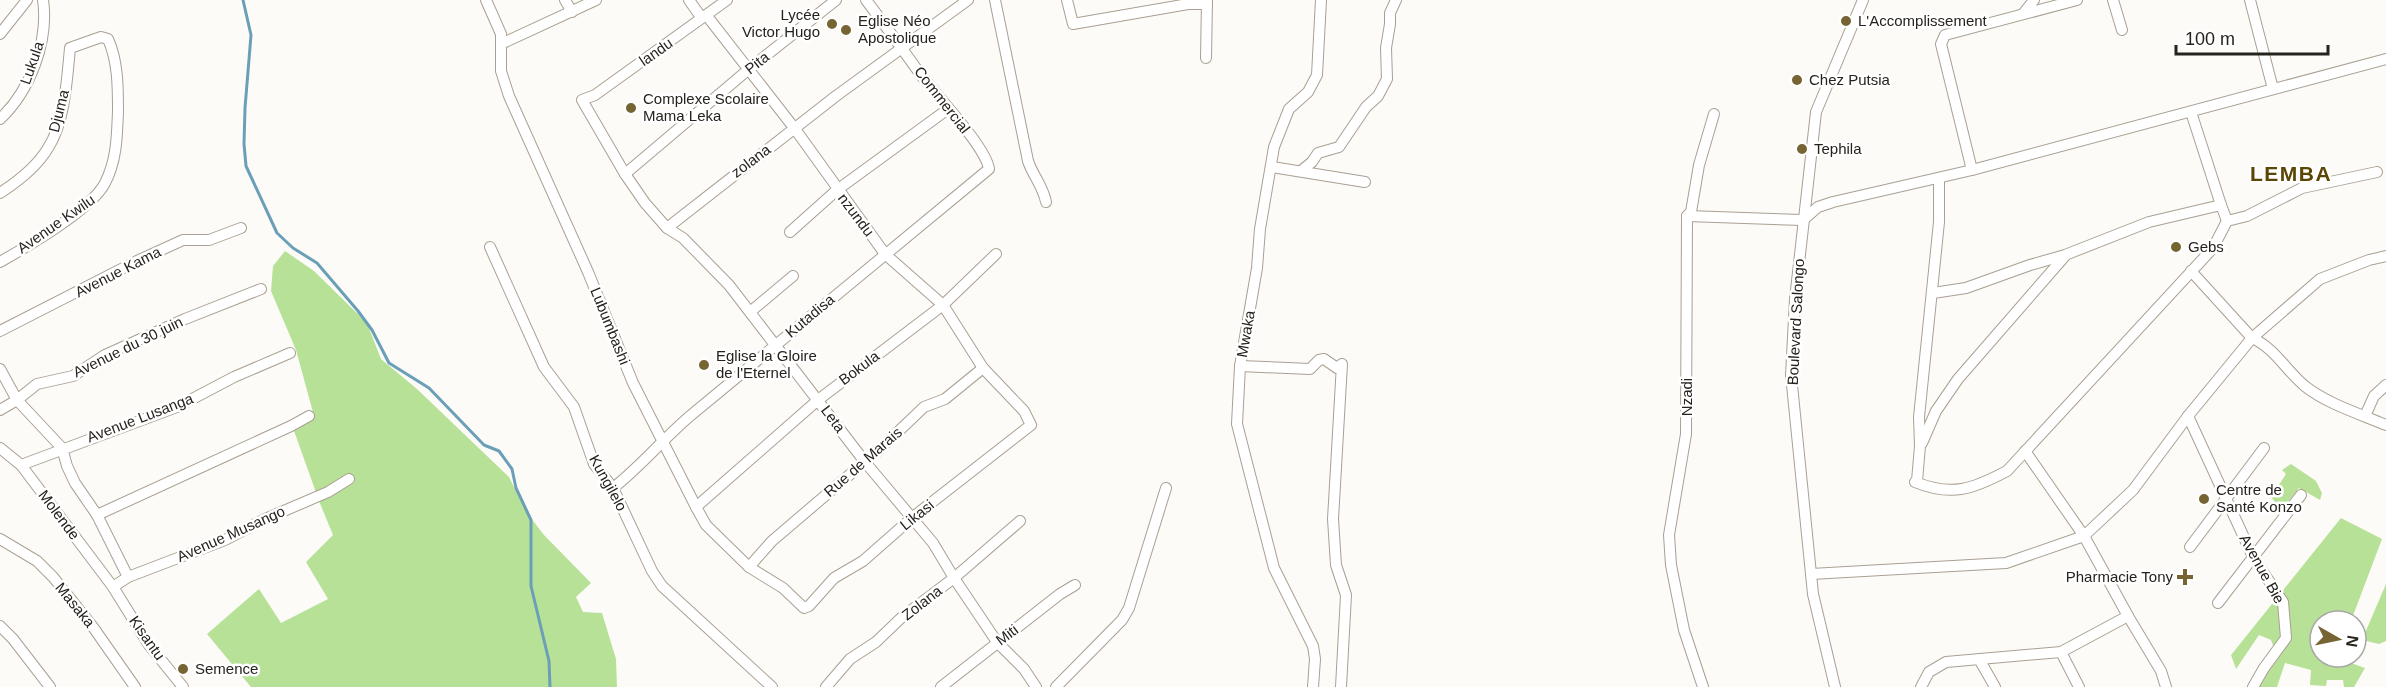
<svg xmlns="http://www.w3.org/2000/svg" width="2386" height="687" font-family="Arial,sans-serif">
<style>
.green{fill:#b8e198}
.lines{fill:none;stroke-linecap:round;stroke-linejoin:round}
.stream{stroke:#6b9fb8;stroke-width:3}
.street-casing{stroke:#aa9f92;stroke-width:12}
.street{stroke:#fff;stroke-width:10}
.poi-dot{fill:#776433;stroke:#fff;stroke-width:2}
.labels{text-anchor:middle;stroke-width:5;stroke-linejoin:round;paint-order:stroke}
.poi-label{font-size:15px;fill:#26221d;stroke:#fff;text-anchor:start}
.street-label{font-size:15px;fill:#26221d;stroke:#fff}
.district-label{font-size:21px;font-weight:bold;letter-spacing:1.5px;fill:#5a4605;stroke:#fff}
</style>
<rect width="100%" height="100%" fill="#fdfbf8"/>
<g class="green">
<path d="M 285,251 L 314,271 L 367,323 L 381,359 L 417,389 L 509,477 L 527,513 L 544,535 L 591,583 L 576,597 L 583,612 L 602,613 L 616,659 L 617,687 L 251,687 L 207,634 L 259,589 L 281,623 L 328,599 L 306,562 L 333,535 L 319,501 L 293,428 L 314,416 L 296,350 L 271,291 L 273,266 Z"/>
<path d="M 2291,464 L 2316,481 L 2322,493 L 2320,500 L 2299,488 L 2281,510 L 2271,497 L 2286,474 L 2282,470 Z"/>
<path d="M 2341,518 L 2382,539 L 2351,621 L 2320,621 L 2320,657 L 2346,657 L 2345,661 L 2365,668 L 2354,687 L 2344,687 L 2343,680 L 2327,680 L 2326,686 L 2310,685 L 2311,670 L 2285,663 L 2277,687 L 2258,687 L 2277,657 L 2271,640 L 2259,635 L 2236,669 L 2231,655 Z"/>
<path d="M 2386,584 L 2386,641 L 2379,644 L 2362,640 Z"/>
</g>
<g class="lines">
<path class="stream" d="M 243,0 L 251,35 L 245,108 L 244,144 L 246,166 L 277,233 L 293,248 L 317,263 L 358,311 L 372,330 L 389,363 L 429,388 L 484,445 L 499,451 L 512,469 L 516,488 L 531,520 L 531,586 L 549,661 L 550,687"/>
<defs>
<g id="street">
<path d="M 486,0 L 501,34 L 501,71 L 509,96 L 588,272 L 633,383 L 696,507 L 706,525 L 749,567 L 783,588 L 804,608 L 809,606 L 834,578 L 863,561 L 913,517 L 1031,425 L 1024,411 L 983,368 L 943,305 L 885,254 L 795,129 L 707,16 L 701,17 L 689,0"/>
<path d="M 565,0 L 572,12"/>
<path d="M 727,0 L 595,95 L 582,100 L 625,174 L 645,203 L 667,228 L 683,238 L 729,285 L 865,462 L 933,543 L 954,578 L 997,642 L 1024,669 L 1036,687"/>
<path d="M 995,0 L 1028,161 C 1033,176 1043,186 1046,202"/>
<path d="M 1067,0 L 1073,24 L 1188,4 L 1207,4"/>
<path d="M 2113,0 L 2122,30"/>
<path d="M 2250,0 L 2273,89"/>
<path d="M 2023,14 L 2034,0"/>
<path d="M 0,34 L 27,0"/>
<path d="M 501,44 L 596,0"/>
<path d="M 1206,58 L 1207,0"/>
<path d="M 2191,112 L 2221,205"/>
<path d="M 0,119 C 30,91 49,41 43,0"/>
<path d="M 1272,167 L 1365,182"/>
<path d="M 1972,170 L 1941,44 L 1945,35 L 2077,0"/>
<path d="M 1301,171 L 1312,162 L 1318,153 L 1339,147 L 1366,107 L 1378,96 L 1387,79 L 1386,48 L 1390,24 L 1390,13 L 1396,0"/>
<path d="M 625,174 L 749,69 L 836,0"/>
<path d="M 1939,178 L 1939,222 L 1919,417 L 1920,446 L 1917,481 L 1915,482 C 1952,497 1973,489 2007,471 L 2213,248 L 2227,221"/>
<path d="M 0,193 C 17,182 38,165 48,148 C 65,122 67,79 70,48 L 101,37 L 108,39 C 118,61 118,87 118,111 C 117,135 117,160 105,183 C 91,210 28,246 0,262"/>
<path d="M 1687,216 L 1691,212 L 1699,165 L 1714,114"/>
<path d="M 667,228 L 836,96 L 968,0"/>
<path d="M 790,232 L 837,190 L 948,109"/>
<path d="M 490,247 L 544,367 L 574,407 L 594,464 L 613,488 L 652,571 L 662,586 L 772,687"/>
<path d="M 2191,271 L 2252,338 C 2275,348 2287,372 2306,387 C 2328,404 2360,414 2386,425"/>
<path d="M 1933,293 L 1966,288 L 2030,265 L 2065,255 L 2149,222 L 2221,205 L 2227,221 L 2247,216 L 2302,188 L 2377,172"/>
<path d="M 750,312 L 793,276"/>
<path d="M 0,331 L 137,261 L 183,240 L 209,240 L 241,228"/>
<path d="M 1240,366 L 1310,369 L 1319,360 L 1324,359 L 1337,368 L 1342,364 L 1333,519 L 1336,565 L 1346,595 L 1341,687"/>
<path d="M 0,369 L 17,400 L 62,448 L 67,466 L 75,483 L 97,515 L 128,577"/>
<path d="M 0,410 L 17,400 L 37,384 L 73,376 L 105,355 L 185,319 L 261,289"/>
<path d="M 2188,416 L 2253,557 L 2283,602 L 2286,638 L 2264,668 L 2253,687"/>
<path d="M 2365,416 L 2374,396 L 2386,385"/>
<path d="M 1922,443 L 1936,411 L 1958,379 L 2065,256"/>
<path d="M 0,448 L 21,465 L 113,587 L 149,645 L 183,687"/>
<path d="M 2025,451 L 2084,536 L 2128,616 L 2161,671 L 2166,687"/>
<path d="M 21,465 L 177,407 L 234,377 L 290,353"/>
<path d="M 613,488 C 641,466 663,439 690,416 L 989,169 C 986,147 937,96 921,75 C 903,50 885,25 866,0"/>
<path d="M 696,507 L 818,400 L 943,305 L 996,254"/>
<path d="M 97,515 L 291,426 L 309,416"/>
<path d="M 0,539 L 37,561 L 53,577 L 93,627 L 135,687"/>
<path d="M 2190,547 L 2264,448"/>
<path d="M 749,567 L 772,541 L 881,448 L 924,407 L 945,399 L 983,368"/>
<path d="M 1811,574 L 2006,563 L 2084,536 L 2133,490 L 2188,416 L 2252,338 L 2320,279 L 2369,260 L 2386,256"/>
<path d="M 113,587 L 128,577 L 225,540 L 265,519 L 328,492 L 349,479"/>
<path d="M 2218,603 L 2301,495"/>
<path d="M 0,626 L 13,639 L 50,687"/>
<path d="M 2061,652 L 2079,687"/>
<path d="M 1979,659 L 1995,687"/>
<path d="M 826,687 L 850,659 L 876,642 L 901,618 L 954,578 L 1020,521"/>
<path d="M 941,687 L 1060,594 L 1075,585"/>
<path d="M 1056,687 L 1122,620 L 1129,608 L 1166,488"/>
<path d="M 1313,687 L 1315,659 L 1313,646 L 1274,568 L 1237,424 L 1240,366 L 1257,268 L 1260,229 L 1274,147 L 1289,109 L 1308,92 L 1317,75 L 1321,0"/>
<path d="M 1703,687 L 1684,630 L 1671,565 L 1669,535 L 1686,434 L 1687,216 L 1803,220 L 1818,207 L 1833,202 L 1972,170 L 2386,59"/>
<path d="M 1835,687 L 1813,594 L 1791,375 L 1795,299 L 1816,112 L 1863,0"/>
<path d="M 1921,687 L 1929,672 L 1946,662 L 2061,652 L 2128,616"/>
</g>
</defs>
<use href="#street" class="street-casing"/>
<use href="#street" class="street"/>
</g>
<g class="poi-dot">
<circle cx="1846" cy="21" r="6"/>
<circle cx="832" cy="24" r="6"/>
<circle cx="846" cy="30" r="6"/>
<circle cx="1797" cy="80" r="6"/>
<circle cx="631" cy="108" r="6"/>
<circle cx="1802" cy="149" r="6"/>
<circle cx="2176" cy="247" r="6"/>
<circle cx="704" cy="365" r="6"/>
<circle cx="2204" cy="499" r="6"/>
<path d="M2182 568h6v6h6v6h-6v6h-6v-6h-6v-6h6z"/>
<circle cx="183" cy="669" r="6"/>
</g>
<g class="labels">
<g class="poi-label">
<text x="820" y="20" text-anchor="end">Lycée<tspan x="820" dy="17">Victor Hugo</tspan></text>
<text x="858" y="26">Eglise Néo<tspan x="858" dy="17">Apostolique</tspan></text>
<text x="1858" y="26">L'Accomplissement</text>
<text x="1809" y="85">Chez Putsia</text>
<text x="643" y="104">Complexe Scolaire<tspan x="643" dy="17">Mama Leka</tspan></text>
<text x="1814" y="154">Tephila</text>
<text x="2188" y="252">Gebs</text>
<text x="716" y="361">Eglise la Gloire<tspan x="716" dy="17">de l'Eternel</tspan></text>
<text x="2216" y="495">Centre de<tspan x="2216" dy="17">Santé Konzo</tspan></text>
<text x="2173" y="582" text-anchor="end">Pharmacie Tony</text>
<text x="195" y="674">Semence</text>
</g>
<g class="street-label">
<text transform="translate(656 52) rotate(-35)" y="5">landu</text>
<text transform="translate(32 63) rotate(-71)" y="5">Lukula</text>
<text transform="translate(757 63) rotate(-38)" y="5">Pita</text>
<text transform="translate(942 100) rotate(52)" y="5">Commercial</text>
<text transform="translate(59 111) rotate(-76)" y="5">Djuma</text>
<text transform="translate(751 161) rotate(-37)" y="5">zolana</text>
<text transform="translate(856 215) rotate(53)" y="5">nzundu</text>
<text transform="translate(56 224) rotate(-35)" y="5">Avenue Kwilu</text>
<text transform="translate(118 272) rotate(-27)" y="5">Avenue Kama</text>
<text transform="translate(810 316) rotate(-40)" y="5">Kutadisa</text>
<text transform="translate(1796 322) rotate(-87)" y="5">Boulevard Salongo</text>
<text transform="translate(610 326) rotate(68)" y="5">Lubumbashi</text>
<text transform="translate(1246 334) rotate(-80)" y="5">Mwaka</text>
<text transform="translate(128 347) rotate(-26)" y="5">Avenue du 30 juin</text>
<text transform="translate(859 368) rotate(-37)" y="5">Bokula</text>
<text transform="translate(1687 397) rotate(-90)" y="5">Nzadi</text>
<text transform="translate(140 418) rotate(-21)" y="5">Avenue Lusanga</text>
<text transform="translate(833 419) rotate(53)" y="5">Leta</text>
<text transform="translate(863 462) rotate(-41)" y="5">Rue de Marais</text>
<text transform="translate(608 483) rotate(61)" y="5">Kungilelo</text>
<text transform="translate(59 515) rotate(53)" y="5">Molende</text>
<text transform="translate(917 515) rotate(-39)" y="5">Likasi</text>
<text transform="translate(231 534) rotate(-24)" y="5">Avenue Musango</text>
<text transform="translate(2262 569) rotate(61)" y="5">Avenue Bie</text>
<text transform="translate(922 603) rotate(-38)" y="5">Zolana</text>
<text transform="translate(75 605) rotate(51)" y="5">Masaka</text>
<text transform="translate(1007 635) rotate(-37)" y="5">Miti</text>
<text transform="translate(147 638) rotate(55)" y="5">Kisantu</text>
</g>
<g class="district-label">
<text x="2291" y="181">LEMBA</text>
</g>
</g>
<g transform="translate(2338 639) rotate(99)"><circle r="28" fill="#ffffff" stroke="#a8a7a5" stroke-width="1.5"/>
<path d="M0-4.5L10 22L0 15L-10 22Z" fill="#776433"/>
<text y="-9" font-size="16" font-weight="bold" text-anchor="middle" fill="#26221d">N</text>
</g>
<path d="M2176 45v9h152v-9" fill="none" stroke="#26221d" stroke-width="3"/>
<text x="2185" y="45" font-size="18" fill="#26221d" stroke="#ffffff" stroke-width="4.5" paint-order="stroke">100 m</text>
</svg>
